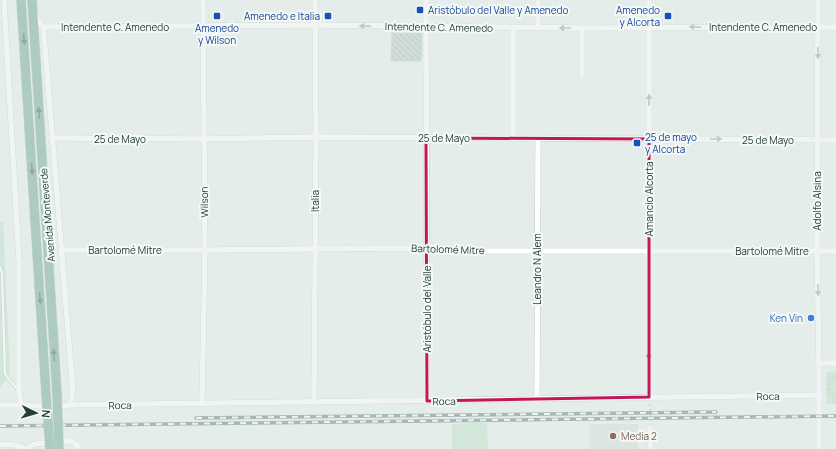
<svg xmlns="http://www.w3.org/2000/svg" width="836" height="449" font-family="Manrope,sans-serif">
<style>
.built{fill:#d2ddd8}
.park{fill:#bdddc7}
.building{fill:url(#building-back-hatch);stroke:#b6c6c0}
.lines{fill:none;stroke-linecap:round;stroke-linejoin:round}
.service-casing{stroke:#a7b5b0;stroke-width:3.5}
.minor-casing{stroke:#a7b5b0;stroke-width:6}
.primary-casing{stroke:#c2c9c7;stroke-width:10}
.path{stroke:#85afa3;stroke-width:1;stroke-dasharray:2 3;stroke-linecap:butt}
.service{stroke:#fff;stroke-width:2.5}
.minor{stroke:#fff;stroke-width:5.5}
.primary{stroke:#6aa194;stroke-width:9}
.rail-casing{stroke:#5e7973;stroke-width:3.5}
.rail{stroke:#f4f9f7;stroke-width:2;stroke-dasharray:6;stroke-linecap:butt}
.primary-bridge-casing{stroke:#c2c9c7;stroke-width:10;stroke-linecap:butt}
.primary-bridge{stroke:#6aa194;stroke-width:9}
.oneway{fill:#929e9b}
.oneway2{fill:#36574e}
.marked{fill:none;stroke:#c2185b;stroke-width:3;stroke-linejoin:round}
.transit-dot{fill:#1a4fb4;stroke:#f4f9f7;stroke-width:1.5}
.shop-dot{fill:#3f7fe0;stroke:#f4f9f7;stroke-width:1.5}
.education-dot{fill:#8d6e63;stroke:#f4f9f7;stroke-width:1.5}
.labels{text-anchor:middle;stroke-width:4;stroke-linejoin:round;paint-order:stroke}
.transit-label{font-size:10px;fill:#164399;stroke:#f4f9f7;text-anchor:start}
.street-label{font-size:10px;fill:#243e37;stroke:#f4f9f7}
.shop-label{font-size:10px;fill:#366cbe;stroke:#f4f9f7;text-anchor:end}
.education-label{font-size:10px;fill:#785e54;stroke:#f4f9f7;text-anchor:start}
</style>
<defs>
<pattern id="building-back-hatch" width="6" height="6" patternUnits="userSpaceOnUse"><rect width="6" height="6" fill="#b9c8c2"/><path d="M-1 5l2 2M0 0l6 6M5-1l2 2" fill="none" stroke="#96a49e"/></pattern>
</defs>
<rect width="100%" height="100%" fill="#e4ede9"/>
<rect class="built" x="589" y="424" width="49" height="25"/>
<g class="park">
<path d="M 0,222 L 3,222 L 10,373 L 0,388 Z"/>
<path d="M 836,371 L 836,404 L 826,404 L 826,372 Z"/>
<path d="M 487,423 L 488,449 L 452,449 L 452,424 Z"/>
</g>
<path class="building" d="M 392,33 L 422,33 L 421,61 L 391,61 Z"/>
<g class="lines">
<defs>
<path id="service" d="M 0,267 L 2,273 L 5,373 L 7,377 L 18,390"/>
<g id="minor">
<path d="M 4,0 L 19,261 L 19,392 L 21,405 L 52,407 L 70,405 L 73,392 L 44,34 L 43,27 L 34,15"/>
<path d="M 426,0 L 427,401"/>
<path d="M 538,0 L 538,28"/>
<path d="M 818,0 L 817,251 L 819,363 L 819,449"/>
<path d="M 43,27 L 315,25 L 582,28 L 836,27"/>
<path d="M 513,28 L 513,138"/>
<path d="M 582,28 L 582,75"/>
<path d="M 52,138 L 203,139 L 316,137 L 836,140"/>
<path d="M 61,250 L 205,250 L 405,248 L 434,251 L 836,251"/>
<path d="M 819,363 L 836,363"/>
<path d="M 649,397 L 649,0"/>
<path d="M 537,399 L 538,138"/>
<path d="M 314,402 L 316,137 L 315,0"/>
<path d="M 202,403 L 205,250 L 203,0"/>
<path d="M 0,405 L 21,405"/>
<path d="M 70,405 L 819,395"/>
<path d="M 650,428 L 651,449"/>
<path d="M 0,444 L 15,445 L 26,449"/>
<path d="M 26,449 L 34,444 L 65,441 L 71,441 L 76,444 L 79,449"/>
</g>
<g id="primary">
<path d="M 21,0 L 46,394"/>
<path d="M 32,0 L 57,394"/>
</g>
</defs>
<use href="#service" class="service-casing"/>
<use href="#minor" class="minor-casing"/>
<use href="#primary" class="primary-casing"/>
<g class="path">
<path d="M 836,376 C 828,379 828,386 830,394 L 836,397"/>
<path d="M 650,404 L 651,422"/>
</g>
<use href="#service" class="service"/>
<use href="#minor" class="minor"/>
<use href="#primary" class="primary"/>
<defs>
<g id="rail">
<path d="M 196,418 L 716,412"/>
<path d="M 0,426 L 836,416"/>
</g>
</defs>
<use href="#rail" class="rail-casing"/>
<use href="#rail" class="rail"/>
<defs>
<g id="primary-bridge">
<path d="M 46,394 L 50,449"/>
<path d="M 57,394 L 59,449"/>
</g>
</defs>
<use href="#primary-bridge" class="primary-bridge-casing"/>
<use href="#primary-bridge" class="primary-bridge"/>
</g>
<defs><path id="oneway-solid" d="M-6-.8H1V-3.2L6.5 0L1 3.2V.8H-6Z"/></defs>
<g class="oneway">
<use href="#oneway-solid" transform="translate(365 26) rotate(-179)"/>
<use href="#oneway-solid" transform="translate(695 27) rotate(180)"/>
<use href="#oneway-solid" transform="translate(565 28) rotate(-180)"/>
<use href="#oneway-solid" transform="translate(818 53) rotate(90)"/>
<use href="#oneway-solid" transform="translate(649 100) rotate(-90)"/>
<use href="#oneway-solid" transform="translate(716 139)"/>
<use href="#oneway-solid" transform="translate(818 290) rotate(89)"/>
<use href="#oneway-solid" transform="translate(649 358) rotate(-90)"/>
</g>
<g class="oneway2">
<use href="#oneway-solid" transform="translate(24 39) rotate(86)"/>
<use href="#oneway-solid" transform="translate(39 113) rotate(-94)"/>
<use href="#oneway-solid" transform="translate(32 169) rotate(86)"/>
<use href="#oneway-solid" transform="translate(40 298) rotate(86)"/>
<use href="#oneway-solid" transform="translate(54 355) rotate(-94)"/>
</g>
<path d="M0 0H836V449H0ZM 426,138 L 649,139 L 649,397 L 427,401 Z" fill="#e4ede9" fill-opacity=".55" fill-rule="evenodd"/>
<path class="marked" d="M 426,138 L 649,139 L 649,397 L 427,401 Z"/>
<g class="transit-dot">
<rect x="416" y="6" width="8" height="8" rx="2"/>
<rect x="213" y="12" width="8" height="8" rx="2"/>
<rect x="324" y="12" width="8" height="8" rx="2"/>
<rect x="664" y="12" width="8" height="8" rx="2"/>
<rect x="633" y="139" width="8" height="8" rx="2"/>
</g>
<circle class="shop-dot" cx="811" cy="318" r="4"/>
<circle class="education-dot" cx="613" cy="436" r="4"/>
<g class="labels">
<g class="transit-label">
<text x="428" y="14">Aristóbulo del Valle y Amenedo</text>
<text x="660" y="14" text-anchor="end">Amenedo<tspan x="660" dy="12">y Alcorta</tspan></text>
<text x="320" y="20" text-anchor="end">Amenedo e Italia</text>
<text x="217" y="32" text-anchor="middle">Amenedo<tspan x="217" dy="12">y Wilson</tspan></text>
<text x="645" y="141">25 de mayo<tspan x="645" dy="12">y Alcorta</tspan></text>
</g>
<g class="street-label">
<text x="115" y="31">Intendente C. Amenedo</text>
<text transform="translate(439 27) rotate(1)" y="4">Intendente C. Amenedo</text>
<text x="763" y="31">Intendente C. Amenedo</text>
<text x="444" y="142">25 de Mayo</text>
<text x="120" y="143">25 de Mayo</text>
<text x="768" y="144">25 de Mayo</text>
<text transform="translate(649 199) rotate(-90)" y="4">Amancio Alcorta</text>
<text transform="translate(315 201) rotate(-90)" y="4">Italia</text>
<text transform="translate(817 201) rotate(-90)" y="4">Adolfo Alsina</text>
<text transform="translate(204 202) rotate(-91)" y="4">Wilson</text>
<text transform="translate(47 215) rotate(-95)" y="4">Avenida Monteverde</text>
<text transform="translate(448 249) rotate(2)" y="4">Bartolomé Mitre</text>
<text x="125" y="254">Bartolomé Mitre</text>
<text x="772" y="255">Bartolomé Mitre</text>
<text transform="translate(537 269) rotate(-90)" y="4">Leandro N Alem</text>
<text transform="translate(427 309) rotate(-90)" y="4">Aristóbulo del Valle</text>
<text transform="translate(768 396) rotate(-1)" y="4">Roca</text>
<text transform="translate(444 401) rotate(-1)" y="4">Roca</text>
<text transform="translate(120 405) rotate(-1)" y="4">Roca</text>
</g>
<g class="shop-label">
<text x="803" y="322">Ken Vin</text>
</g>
<g class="education-label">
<text x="621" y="440">Media 2</text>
</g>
</g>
<g transform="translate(36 413) rotate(95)" stroke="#f4f9f7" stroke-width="3" paint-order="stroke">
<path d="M0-3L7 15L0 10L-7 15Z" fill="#243e37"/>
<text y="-6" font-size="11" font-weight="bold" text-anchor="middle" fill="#243e37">N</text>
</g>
</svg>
